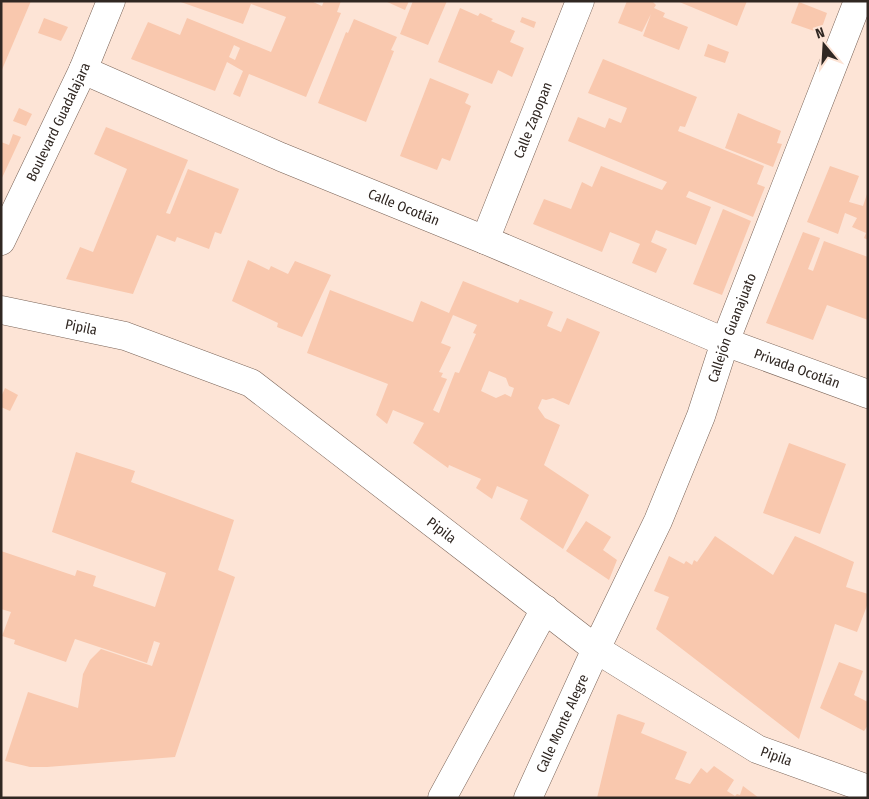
<svg xmlns="http://www.w3.org/2000/svg" width="869" height="799" font-family="'Fira Sans Condensed',sans-serif">
<style>
.building{fill:#f9c8ae;fill-rule:evenodd}
.lines{fill:none;stroke-linecap:round;stroke-linejoin:round}
.minor-casing{stroke:#7a6458;stroke-width:29}
.major-casing{stroke:#7a6458;stroke-width:29}
.minor{stroke:#fff;stroke-width:28}
.major{stroke:#fff;stroke-width:28}
.labels{text-anchor:middle;stroke-width:4;stroke-linejoin:round;paint-order:stroke}
.street-label{font-size:14px;fill:#302722;stroke:#fde4d6}
</style>
<rect width="100%" height="100%" fill="#fde4d6"/>
<g class="building">
<path d="M 1,1 L 31,1 L 1,72 Z"/>
<path d="M 178,1 L 311,1 L 322,6 L 324,1 L 341,1 L 337,12 L 341,13 L 306,97 L 249,74 L 240,97 L 233,94 L 243,71 L 227,62 L 215,91 L 131,59 L 148,22 L 180,35 L 187,18 L 271,52 L 286,17 L 251,4 L 243,24 ZM 234,45 L 240,48 L 235,60 L 229,57 Z"/>
<path d="M 385,1 L 409,1 L 405,10 Z"/>
<path d="M 413,1 L 447,1 L 428,45 L 400,34 Z"/>
<path d="M 627,1 L 652,1 L 656,5 L 654,8 L 665,13 L 663,17 L 688,27 L 679,50 L 643,36 L 651,14 L 642,32 L 618,23 Z"/>
<path d="M 677,1 L 747,1 L 737,26 Z"/>
<path d="M 799,2 L 827,13 L 820,33 L 791,23 Z"/>
<path d="M 460,8 L 478,16 L 480,13 L 493,19 L 491,21 L 515,31 L 510,42 L 524,48 L 512,77 L 498,70 L 492,84 L 438,62 Z"/>
<path d="M 522,17 L 536,22 L 534,28 L 520,22 Z"/>
<path d="M 44,18 L 68,27 L 61,41 L 38,33 Z"/>
<path d="M 354,19 L 397,37 L 391,50 L 394,51 L 366,122 L 318,103 L 346,32 L 348,33 Z"/>
<path d="M 708,44 L 729,52 L 725,63 L 704,56 Z"/>
<path d="M 603,59 L 697,97 L 685,127 L 680,126 L 678,131 L 764,166 L 757,184 L 765,187 L 753,217 L 689,191 L 686,197 L 711,207 L 696,245 L 656,230 L 651,242 L 667,249 L 656,273 L 632,263 L 640,244 L 610,232 L 602,252 L 533,224 L 544,199 L 571,209 L 582,182 L 592,187 L 601,166 L 662,190 L 667,182 L 568,141 L 578,117 L 605,128 L 609,118 L 621,123 L 627,108 L 588,93 Z"/>
<path d="M 430,78 L 469,94 L 465,103 L 471,106 L 450,161 L 442,158 L 437,170 L 400,156 Z"/>
<path d="M 19,108 L 32,114 L 26,126 L 13,121 Z"/>
<path d="M 738,113 L 781,131 L 777,143 L 782,144 L 773,167 L 725,148 Z"/>
<path d="M 106,127 L 188,160 L 166,213 L 170,214 L 188,169 L 239,189 L 221,234 L 215,232 L 209,249 L 177,237 L 175,242 L 157,235 L 133,294 L 66,279 L 80,247 L 93,252 L 127,169 L 94,154 Z"/>
<path d="M 13,134 L 21,137 L 1,180 L 1,142 L 9,145 Z"/>
<path d="M 830,166 L 859,176 L 849,202 L 863,206 L 868,191 L 868,240 L 864,238 L 866,233 L 852,227 L 857,218 L 845,213 L 838,234 L 807,222 Z"/>
<path d="M 723,209 L 751,221 L 722,295 L 693,284 Z"/>
<path d="M 803,232 L 820,238 L 808,269 L 813,271 L 824,241 L 868,257 L 868,320 L 827,305 L 813,340 L 766,323 Z"/>
<path d="M 248,260 L 269,270 L 271,266 L 288,274 L 295,261 L 331,275 L 302,337 L 277,327 L 278,323 L 232,301 Z"/>
<path d="M 463,281 L 518,303 L 520,299 L 553,312 L 547,326 L 561,332 L 567,318 L 600,332 L 569,405 L 553,398 L 546,400 L 542,399 L 538,408 L 545,418 L 560,425 L 544,465 L 589,495 L 563,549 L 520,519 L 528,500 L 497,486 L 492,499 L 476,488 L 481,479 L 449,465 L 448,468 L 413,443 L 424,423 L 393,410 L 387,424 L 376,415 L 388,384 L 307,353 L 330,290 L 413,322 L 421,301 L 449,313 ZM 453,315 L 477,325 L 473,333 L 476,334 L 459,373 L 455,372 L 439,413 L 433,410 L 447,379 L 441,377 L 443,373 L 439,372 L 451,347 L 441,343 ZM 489,371 L 506,378 L 509,386 L 514,388 L 511,397 L 505,394 L 496,398 L 481,391 Z"/>
<path d="M 5,388 L 18,395 L 10,411 L 1,407 L 1,397 Z"/>
<path d="M 789,443 L 846,464 L 820,534 L 763,513 Z"/>
<path d="M 76,452 L 135,471 L 131,482 L 234,520 L 218,570 L 235,577 L 175,757 L 47,767 L 30,767 L 5,761 L 28,692 L 78,708 L 83,674 L 90,660 L 101,649 L 152,666 L 160,643 L 154,641 L 147,663 L 75,639 L 66,662 L 14,644 L 15,640 L 2,636 L 11,612 L 1,609 L 1,551 L 75,576 L 77,570 L 96,576 L 93,586 L 155,607 L 166,573 L 52,532 Z"/>
<path d="M 586,521 L 611,537 L 603,550 L 617,560 L 609,580 L 566,551 Z"/>
<path d="M 715,536 L 773,575 L 795,536 L 854,562 L 846,587 L 868,594 L 868,603 L 857,632 L 835,624 L 799,739 L 656,629 L 669,597 L 654,591 L 669,556 L 684,564 L 686,561 L 692,565 L 694,560 L 697,562 Z"/>
<path d="M 839,662 L 863,671 L 854,695 L 868,702 L 868,725 L 864,731 L 820,708 Z"/>
<path d="M 619,714 L 645,723 L 641,733 L 687,752 L 675,779 L 690,784 L 701,768 L 707,773 L 714,766 L 734,780 L 727,791 L 735,796 L 737,794 L 740,795 L 743,786 L 759,798 L 597,798 L 617,715 Z"/>
</g>
<g class="lines">
<defs>
<g id="minor">
<path id="s1" d="M 83,70 L 281,157 L 485,240 L 725,342 L 868,394"/>
<path id="s2" d="M 485,240 L 580,1"/>
<path d="M 442,798 L 545,609"/>
<path id="s3" d="M 528,798 L 596,649 L 757,749 L 868,789"/>
</g>
<g id="major">
<path id="s4" d="M 1,241 L 83,70 L 111,1"/>
<path id="s5" d="M 1,310 L 125,336 L 251,383 L 596,649 L 658,521 L 701,416 L 725,342 L 858,1"/>
</g>
</defs>
<use href="#minor" class="minor-casing"/>
<use href="#major" class="major-casing"/>
<use href="#minor" class="minor"/>
<use href="#major" class="major"/>
</g>
<g class="labels">
<g class="street-label">
<text dy="5" stroke="none"><textPath href="#s2" startOffset="129">Calle Zapopan</textPath></text>
<text dy="5" stroke="none"><textPath href="#s4" startOffset="132">Boulevard Guadalajara</textPath></text>
<text dy="5" stroke="none"><textPath href="#s1" startOffset="349">Calle Ocotlán</textPath></text>
<text dy="5" stroke="none"><textPath href="#s5" startOffset="82">Pipila</textPath></text>
<text dy="5" stroke="none"><textPath href="#s5" startOffset="1046">Callejón Guanajuato</textPath></text>
<text dy="5" stroke="none"><textPath href="#s1" startOffset="774">Privada Ocotlán</textPath></text>
<text dy="5" stroke="none"><textPath href="#s5" startOffset="502">Pipila</textPath></text>
<text dy="5" stroke="none"><textPath href="#s3" startOffset="82">Calle Monte Alegre</textPath></text>
<text dy="5" stroke="none"><textPath href="#s3" startOffset="374">Pipila</textPath></text>
</g>
</g>
<rect width="869" height="799" fill="none" stroke="#302722" stroke-width="5"/>
<g transform="translate(824 45) rotate(342)" stroke="#fde4d6" stroke-width="4" paint-order="stroke">
<path d="M0-4L9 19L0 12L-9 19Z" fill="#302722"/>
<text y="-8" font-size="14" font-weight="bold" text-anchor="middle" fill="#302722">N</text>
</g>
</svg>
